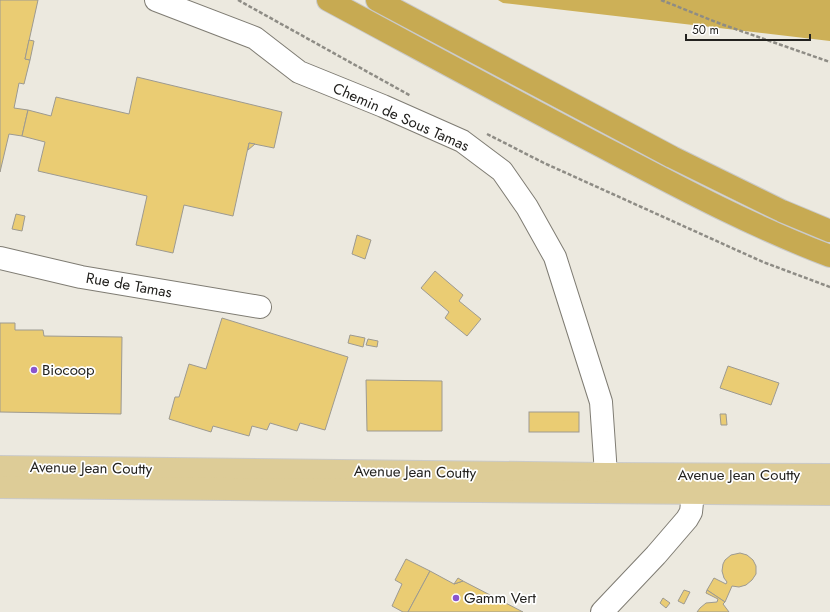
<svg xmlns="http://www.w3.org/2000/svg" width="830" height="612" font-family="Jost,sans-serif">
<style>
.forest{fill:#cdb057}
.building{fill:#eacc73;stroke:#9d9a91}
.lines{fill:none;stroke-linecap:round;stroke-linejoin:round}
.minor-casing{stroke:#7f7c73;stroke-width:24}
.major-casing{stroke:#cacac9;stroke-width:24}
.highway-casing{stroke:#cacac9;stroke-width:24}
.path{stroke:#8e8c85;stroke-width:2.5;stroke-dasharray:4 2;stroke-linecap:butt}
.minor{stroke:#fff;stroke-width:22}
.major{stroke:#ddcc97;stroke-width:22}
.highway{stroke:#c7aa52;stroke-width:22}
.poi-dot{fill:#8a55cd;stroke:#fff;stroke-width:1.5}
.labels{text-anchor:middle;stroke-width:3.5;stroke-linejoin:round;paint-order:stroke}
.street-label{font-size:15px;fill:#23221f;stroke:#fff}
.poi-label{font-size:15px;fill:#23221f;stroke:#fff;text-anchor:start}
</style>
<rect width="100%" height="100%" fill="#ece9df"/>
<path class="forest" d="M 498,0 L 830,0 L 830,41 L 503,3 Z"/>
<g class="building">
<path d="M 0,0 L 38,0 L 25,59 L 30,60 L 24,84 L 19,83 L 14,108 L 28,110 L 22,136 L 9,134 L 0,172 Z"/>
<path d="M 29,40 L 34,41 L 30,60 L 25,59 Z"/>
<path d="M 137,77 L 282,112 L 274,148 L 249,143 L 233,216 L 184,205 L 173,253 L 136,245 L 147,196 L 38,171 L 45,142 L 22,136 L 28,110 L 51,116 L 56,97 L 129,114 Z"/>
<path d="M 249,143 L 255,144 L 248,150 Z"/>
<path d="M 16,214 L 25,216 L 22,231 L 12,229 Z"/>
<path d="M 357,235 L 371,240 L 365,259 L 352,254 Z"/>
<path d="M 435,271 L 463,295 L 459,301 L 481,319 L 467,336 L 445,318 L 449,312 L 421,288 Z"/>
<path d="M 222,318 L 348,357 L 325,430 L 300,423 L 297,431 L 270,423 L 267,430 L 252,426 L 249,436 L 213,426 L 211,432 L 169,419 L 175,397 L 179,397 L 189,364 L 206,369 Z"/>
<path d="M 0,323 L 15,323 L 15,330 L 43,330 L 44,336 L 122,337 L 121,414 L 0,412 Z"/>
<path d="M 350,335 L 365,338 L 363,347 L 348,343 Z"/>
<path d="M 368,339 L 378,341 L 377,347 L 366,345 Z"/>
<path d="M 728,366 L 779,383 L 771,405 L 720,388 Z"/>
<path d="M 366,380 L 442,381 L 442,431 L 367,431 Z"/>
<rect x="529" y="412" width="50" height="20"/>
<path d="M 720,414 L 726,414 L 727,425 L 721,425 Z"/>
<path d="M 740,553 L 747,555 L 753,560 L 756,566 L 756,574 L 752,580 L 746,585 L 739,587 L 732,586 L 725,602 L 707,590 L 714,578 L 726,584 L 727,582 L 724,578 L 722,571 L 723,564 L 725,560 L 731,555 Z"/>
<path d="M 406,559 L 430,571 L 408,612 L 403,612 L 392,606 L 402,584 L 395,580 Z"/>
<path d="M 430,571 L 454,584 L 463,581 L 523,612 L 408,612 Z"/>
<path d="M 458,578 L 463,581 L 454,584 Z"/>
<path d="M 684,590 L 690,592 L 684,604 L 678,601 Z"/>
<path d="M 707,590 L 725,602 L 723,604 L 729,612 L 697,612 L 700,608 L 706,603 L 717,602 L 718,599 L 706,593 Z"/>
<path d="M 663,598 L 670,603 L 666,608 L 660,603 Z"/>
</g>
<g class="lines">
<defs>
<g id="minor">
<path d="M 156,0 L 255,38 L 299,72 L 383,106 L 462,141 L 502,171 L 527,207 L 555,257 L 601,402 L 606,474"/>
<path d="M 0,258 L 81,277 L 260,307"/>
<path d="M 602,612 L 656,555 L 687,519 L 691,512 L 693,493"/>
</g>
<g id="major">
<path d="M 0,467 L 606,474 L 830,475"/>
<path d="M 0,487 L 830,494"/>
</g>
<g id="highway">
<path d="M 328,0 C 423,51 518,103 614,153 C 684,190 756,228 830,256"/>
<path d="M 377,0 L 672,157 L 782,211 L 830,231"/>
</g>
</defs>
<use href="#minor" class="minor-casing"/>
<use href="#major" class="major-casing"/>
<use href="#highway" class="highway-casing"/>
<g class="path">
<path d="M 238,0 L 411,96"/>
<path d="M 661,0 L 721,24 L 830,62"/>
<path d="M 487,134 L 544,163 L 763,262 L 830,287"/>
</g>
<use href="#minor" class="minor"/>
<use href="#major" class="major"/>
<use href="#highway" class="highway"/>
</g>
<g class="poi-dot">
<circle cx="34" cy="370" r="4"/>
<circle cx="456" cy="598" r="4"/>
</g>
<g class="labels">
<g class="street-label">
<text transform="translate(401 117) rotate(24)" y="5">Chemin de Sous Tamas</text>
<text transform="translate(129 285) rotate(10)" y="5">Rue de Tamas</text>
<text transform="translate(91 468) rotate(1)" y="5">Avenue Jean Coutty</text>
<text transform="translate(415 472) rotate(1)" y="5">Avenue Jean Coutty</text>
<text x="739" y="480">Avenue Jean Coutty</text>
</g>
<g class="poi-label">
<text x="42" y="375">Biocoop</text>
<text x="464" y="603">Gamm Vert</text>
</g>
</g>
<path d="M686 34v6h124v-6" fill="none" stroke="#23221f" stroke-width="2"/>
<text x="692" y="34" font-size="12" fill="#23221f" stroke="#ffffff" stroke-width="3" paint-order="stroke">50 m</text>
</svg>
